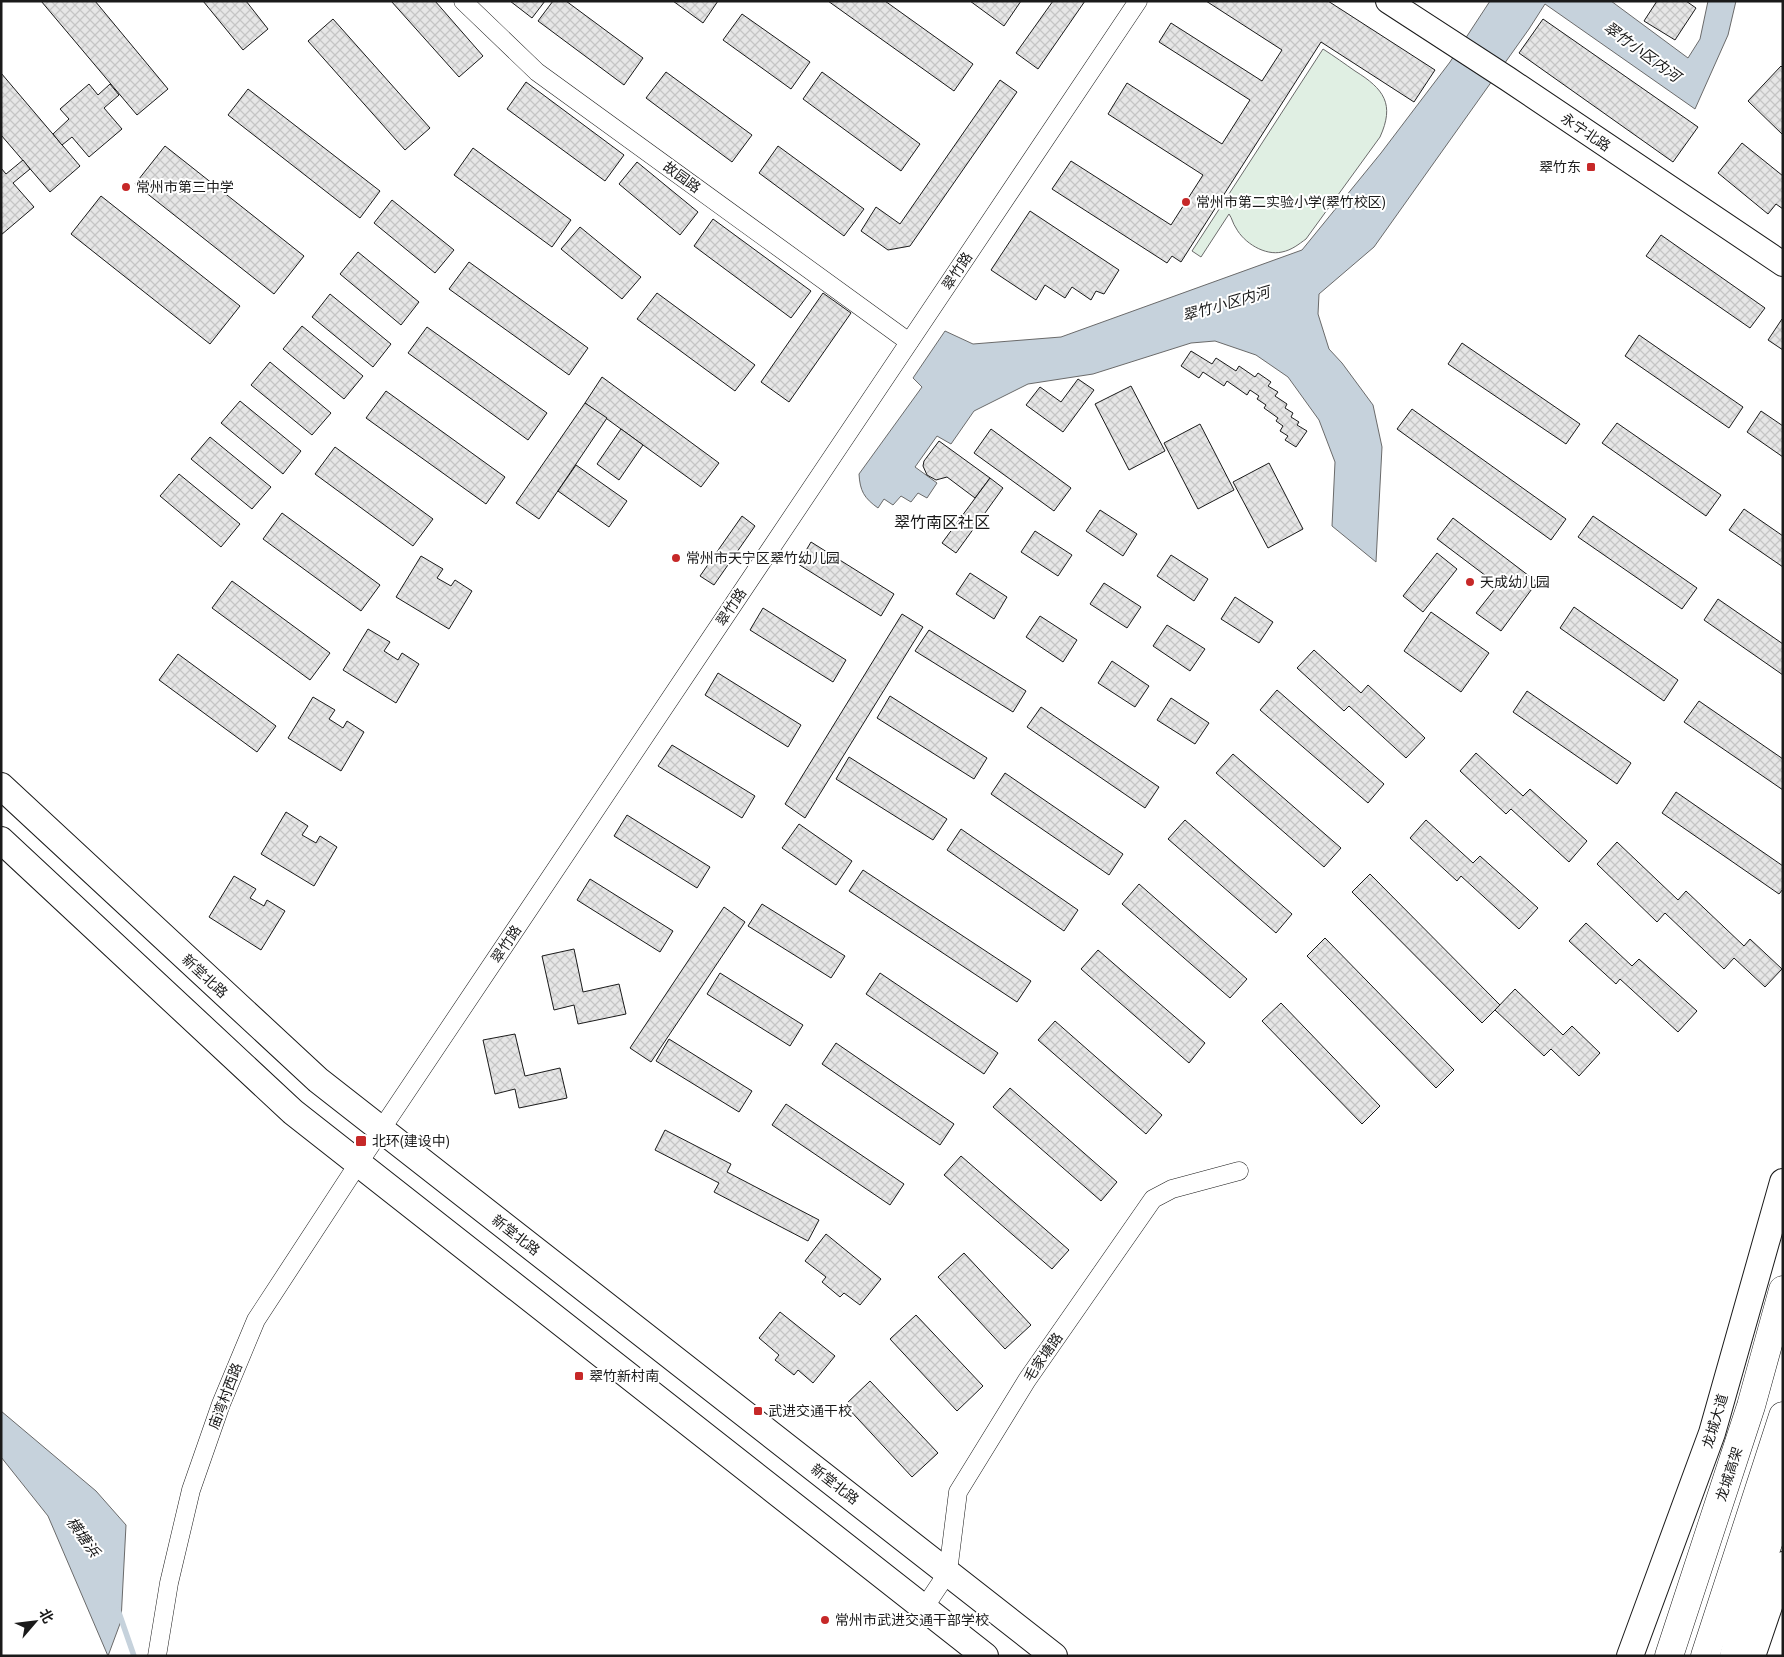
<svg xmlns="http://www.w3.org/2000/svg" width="1784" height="1657" font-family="'Archivo Narrow','Noto Sans SC',sans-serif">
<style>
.park{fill:#e0efe3;stroke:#6a6a6a}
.water{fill:#c6d2dc;stroke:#6a6a6a}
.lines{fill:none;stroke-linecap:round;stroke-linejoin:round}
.stream{stroke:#c6d2dc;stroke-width:5.5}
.building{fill:url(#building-cross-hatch);stroke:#1a1a1a}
.minor-casing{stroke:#1a1a1a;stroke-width:19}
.secondary-casing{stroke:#1a1a1a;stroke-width:26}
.primary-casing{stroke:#1a1a1a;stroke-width:28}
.trunk-casing{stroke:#1a1a1a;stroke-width:29}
.minor{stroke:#fff;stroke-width:18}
.secondary{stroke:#fff;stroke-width:24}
.primary{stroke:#fff;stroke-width:26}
.trunk{stroke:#fff;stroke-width:28}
.poi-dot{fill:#c62828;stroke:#fff;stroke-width:2}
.labels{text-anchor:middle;stroke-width:4;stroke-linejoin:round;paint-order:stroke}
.street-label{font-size:14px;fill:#1a1a1a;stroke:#fff}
.poi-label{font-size:14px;fill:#1a1a1a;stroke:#fff;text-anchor:start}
.water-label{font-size:15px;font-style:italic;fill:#1a1a1a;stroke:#fff}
.quarter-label{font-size:16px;fill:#1a1a1a;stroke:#fff}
</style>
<defs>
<pattern id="building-cross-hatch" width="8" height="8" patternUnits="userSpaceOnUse" patternTransform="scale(1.25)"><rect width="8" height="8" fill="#e6e6e6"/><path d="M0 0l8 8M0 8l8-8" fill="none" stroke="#c5c5c5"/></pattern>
</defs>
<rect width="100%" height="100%" fill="#fff"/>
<path class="park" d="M 1323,49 C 1334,56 1345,64 1355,71 C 1384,89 1395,104 1380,137 L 1306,239 C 1299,244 1292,250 1282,252 C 1265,256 1244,243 1236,228 C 1233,224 1232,218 1229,214 L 1201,257 L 1192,251 Z"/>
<g class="water">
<path d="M 1490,1 L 1611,1 L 1688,58 L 1700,39 L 1708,1 L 1736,1 L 1728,35 L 1695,109 L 1545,4 L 1529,29 L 1374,247 L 1319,294 L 1318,314 L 1329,349 L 1342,363 L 1373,405 L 1382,447 L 1376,562 L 1332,526 L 1335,462 L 1319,420 L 1288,377 L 1256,355 L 1215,341 L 1191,343 L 1093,374 L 1028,384 L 974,411 L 951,444 L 937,436 L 915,467 L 937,483 L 927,498 L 918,493 L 911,502 L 901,496 L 893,505 L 884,499 L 878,508 C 864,498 860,491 859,474 L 922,387 L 913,378 L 945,331 L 973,344 L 1061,337 L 1302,250 L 1381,153 L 1450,62 Z"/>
<path d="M 1,1411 L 96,1491 L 126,1525 L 121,1621 L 108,1656 L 48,1516 L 1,1457 Z"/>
</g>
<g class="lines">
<path class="stream" d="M 118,1610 L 134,1656"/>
</g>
<g class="building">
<path d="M 41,1 L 95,1 L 168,89 L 137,115 Z"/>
<path d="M 203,1 L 246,1 L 268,29 L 243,50 Z"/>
<path d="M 391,1 L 435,1 L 483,56 L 459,77 Z"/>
<path d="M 510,1 L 545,1 L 532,18 Z"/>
<path d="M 553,1 L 566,1 L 643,58 L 624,85 L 538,21 Z"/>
<path d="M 673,1 L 718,1 L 703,23 Z"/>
<path d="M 828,1 L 885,1 L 973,64 L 954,91 Z"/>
<path d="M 970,1 L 1021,1 L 1004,26 Z"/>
<path d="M 1053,1 L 1085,1 L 1038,69 L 1016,53 Z"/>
<path d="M 1206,1 L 1328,1 L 1435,70 L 1414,102 L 1321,42 L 1181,262 L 1172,256 L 1167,263 L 1052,189 L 1071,161 L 1171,225 L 1203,175 L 1108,114 L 1127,83 L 1222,144 L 1250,100 L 1159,42 L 1171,23 L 1262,81 L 1282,50 Z"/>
<path d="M 1657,1 L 1686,1 L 1696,8 L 1675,40 L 1644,21 Z"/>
<path d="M 742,14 L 810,62 L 791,89 L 723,40 Z"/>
<path d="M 333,19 L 430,128 L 405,150 L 308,41 Z"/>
<path d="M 1543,19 L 1698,127 L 1673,162 L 1519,53 Z"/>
<path d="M 1781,66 L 1783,68 L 1783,135 L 1748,101 Z"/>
<path d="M 666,72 L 752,135 L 732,162 L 646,98 Z"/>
<path d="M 822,72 L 920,144 L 901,171 L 803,99 Z"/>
<path d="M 1,73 L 80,166 L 50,192 L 1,135 Z"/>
<path d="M 1000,80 L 1017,92 L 910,246 L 888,250 L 861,231 L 876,207 L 900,224 Z"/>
<path d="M 526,82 L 624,155 L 605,181 L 507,109 Z"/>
<path d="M 89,84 L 98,95 L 110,84 L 119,95 L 104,108 L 122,129 L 89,157 L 72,137 L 62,145 L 53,134 L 69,119 L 60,109 Z"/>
<path d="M 248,89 L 380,191 L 360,218 L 228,115 Z"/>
<path d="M 1742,143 L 1783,176 L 1783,209 L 1776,204 L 1768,214 L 1718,173 Z"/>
<path d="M 165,146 L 304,256 L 274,294 L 135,184 Z"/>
<path d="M 778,146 L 864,209 L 844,236 L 759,173 Z"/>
<path d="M 473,148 L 571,220 L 552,247 L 454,175 Z"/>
<path d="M 23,160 L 30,169 L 13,183 L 34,207 L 1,235 L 1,168 L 6,174 Z"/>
<path d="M 637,162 L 698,212 L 680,235 L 619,184 Z"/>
<path d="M 101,196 L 240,306 L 210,344 L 71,234 Z"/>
<path d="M 392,200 L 454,250 L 435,273 L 374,223 Z"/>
<path d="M 1030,211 L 1119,270 L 1104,294 L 1096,291 L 1091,300 L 1072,287 L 1065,298 L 1045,285 L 1036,300 L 991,270 Z"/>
<path d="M 713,219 L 811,291 L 791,318 L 694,246 Z"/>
<path d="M 580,227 L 641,277 L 622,299 L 561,249 Z"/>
<path d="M 1661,235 L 1765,308 L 1750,328 L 1646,256 Z"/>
<path d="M 358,252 L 419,302 L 401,325 L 340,274 Z"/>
<path d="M 469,262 L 588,348 L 569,375 L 449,289 Z"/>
<path d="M 657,293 L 755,365 L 735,391 L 637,319 Z"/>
<path d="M 823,293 L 851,313 L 789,402 L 761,382 Z"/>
<path d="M 330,294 L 391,344 L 373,367 L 312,317 Z"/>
<path d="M 1782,319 L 1783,320 L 1783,350 L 1768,340 Z"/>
<path d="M 302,326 L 363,376 L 344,399 L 283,349 Z"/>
<path d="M 427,327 L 547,413 L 528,440 L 408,353 Z"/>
<path d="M 1639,335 L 1743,407 L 1729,428 L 1625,356 Z"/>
<path d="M 1462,343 L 1580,424 L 1566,444 L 1448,364 Z"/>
<path d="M 1191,351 L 1212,364 L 1216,358 L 1236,371 L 1239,366 L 1255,377 L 1258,373 L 1271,382 L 1268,386 L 1278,392 L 1275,396 L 1287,404 L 1285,408 L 1293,413 L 1291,417 L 1299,422 L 1297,425 L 1307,431 L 1296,447 L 1285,440 L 1288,436 L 1280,431 L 1283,426 L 1276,421 L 1278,418 L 1264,408 L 1266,405 L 1257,399 L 1259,396 L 1250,390 L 1247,395 L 1227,381 L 1224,386 L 1203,372 L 1199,378 L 1181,366 Z"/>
<path d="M 270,362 L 331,413 L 312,435 L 251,385 Z"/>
<path d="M 602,377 L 719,463 L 701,487 L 585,403 Z"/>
<path d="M 1078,379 L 1094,390 L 1063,432 L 1026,405 L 1040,387 L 1061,402 Z"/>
<path d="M 1131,386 L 1165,451 L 1129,470 L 1095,404 Z"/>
<path d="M 386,391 L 505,477 L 486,504 L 366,418 Z"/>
<path d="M 240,401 L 301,451 L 283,474 L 221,423 Z"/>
<path d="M 585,403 L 607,418 L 539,519 L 516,503 Z"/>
<path d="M 1412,409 L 1566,519 L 1551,540 L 1397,429 Z"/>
<path d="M 1761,411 L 1783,426 L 1783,457 L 1747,432 Z"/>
<path d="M 1617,423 L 1721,495 L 1706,516 L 1602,443 Z"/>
<path d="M 1200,424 L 1234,490 L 1198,509 L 1164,443 Z"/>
<path d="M 621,429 L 643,445 L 619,480 L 597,464 Z"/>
<path d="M 991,429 L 1071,488 L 1054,511 L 974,453 Z"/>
<path d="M 210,437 L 271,487 L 252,509 L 191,459 Z"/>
<path d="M 939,441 L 990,478 L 975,498 L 947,477 L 936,480 L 927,475 L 923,466 L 924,461 Z"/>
<path d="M 335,447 L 433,519 L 413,546 L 315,474 Z"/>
<path d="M 1269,463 L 1303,529 L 1268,548 L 1233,482 Z"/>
<path d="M 576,465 L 627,501 L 609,527 L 558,491 Z"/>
<path d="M 179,474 L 240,524 L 221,547 L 160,496 Z"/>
<path d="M 990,478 L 1003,488 L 956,553 L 942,543 Z"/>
<path d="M 1744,509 L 1783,536 L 1783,567 L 1729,530 Z"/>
<path d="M 1100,510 L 1137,534 L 1123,556 L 1086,531 Z"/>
<path d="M 282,513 L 380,585 L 361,611 L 263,539 Z"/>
<path d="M 742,516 L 755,526 L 714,585 L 700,576 Z"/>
<path d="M 1593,516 L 1697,588 L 1682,609 L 1578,537 Z"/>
<path d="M 1453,518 L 1537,582 L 1501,631 L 1476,613 L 1498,585 L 1437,539 Z"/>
<path d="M 1035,531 L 1072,555 L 1058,576 L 1021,552 Z"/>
<path d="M 811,542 L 894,594 L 881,616 L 798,564 Z"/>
<path d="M 1437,553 L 1457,569 L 1423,612 L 1403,596 Z"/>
<path d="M 1171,555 L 1208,579 L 1194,601 L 1157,576 Z"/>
<path d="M 421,556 L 443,569 L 437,578 L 451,586 L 455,580 L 472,591 L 449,629 L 396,597 Z"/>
<path d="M 970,573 L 1007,597 L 994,619 L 956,594 Z"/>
<path d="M 232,581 L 330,653 L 310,680 L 212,608 Z"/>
<path d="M 1104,583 L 1141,607 L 1127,628 L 1090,604 Z"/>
<path d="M 1235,597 L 1273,622 L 1259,643 L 1221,619 Z"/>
<path d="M 1718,599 L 1783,644 L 1783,675 L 1704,620 Z"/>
<path d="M 1574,607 L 1678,680 L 1664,701 L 1560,628 Z"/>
<path d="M 763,608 L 846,660 L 833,682 L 750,630 Z"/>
<path d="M 1431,612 L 1489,653 L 1461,692 L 1404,651 Z"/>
<path d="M 902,614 L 923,627 L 805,818 L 785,804 Z"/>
<path d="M 1040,616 L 1077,640 L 1063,662 L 1026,637 Z"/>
<path d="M 1167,625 L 1205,649 L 1190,671 L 1153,646 Z"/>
<path d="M 368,629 L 390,642 L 384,651 L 398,660 L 402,653 L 419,664 L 396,703 L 343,670 Z"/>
<path d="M 929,630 L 1026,691 L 1013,712 L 915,651 Z"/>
<path d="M 1314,650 L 1361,693 L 1368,685 L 1425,738 L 1406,758 L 1349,706 L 1344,711 L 1297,668 Z"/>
<path d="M 178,654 L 276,726 L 257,752 L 159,680 Z"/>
<path d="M 1112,661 L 1149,686 L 1135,707 L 1098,683 Z"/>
<path d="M 718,673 L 801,725 L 788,747 L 705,695 Z"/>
<path d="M 1277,690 L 1384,784 L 1368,803 L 1260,710 Z"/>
<path d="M 1527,691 L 1631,763 L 1617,784 L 1513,712 Z"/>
<path d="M 890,696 L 987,758 L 974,779 L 877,718 Z"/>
<path d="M 313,697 L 335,710 L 329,719 L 343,728 L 347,721 L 364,732 L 341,771 L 288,738 Z"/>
<path d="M 1171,698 L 1209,723 L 1195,744 L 1157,720 Z"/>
<path d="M 1699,701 L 1783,759 L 1783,790 L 1684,722 Z"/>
<path d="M 1041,707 L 1159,787 L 1145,808 L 1027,727 Z"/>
<path d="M 672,745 L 755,796 L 742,818 L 658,766 Z"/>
<path d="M 1476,753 L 1523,796 L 1530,789 L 1587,841 L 1569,862 L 1511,809 L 1506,814 L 1460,771 Z"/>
<path d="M 1233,754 L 1341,848 L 1324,867 L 1216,773 Z"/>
<path d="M 849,757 L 947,819 L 933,840 L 836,779 Z"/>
<path d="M 1005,773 L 1123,854 L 1109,875 L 991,794 Z"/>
<path d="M 1676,792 L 1783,866 L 1783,889 L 1779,894 L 1662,813 Z"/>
<path d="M 286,812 L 308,826 L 302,835 L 316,843 L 320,836 L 337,847 L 314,886 L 261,854 Z"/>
<path d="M 627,815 L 710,867 L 697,888 L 614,836 Z"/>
<path d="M 1185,820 L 1292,914 L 1276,933 L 1168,839 Z"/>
<path d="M 1426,820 L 1473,863 L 1480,856 L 1538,908 L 1519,929 L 1461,876 L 1457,881 L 1410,838 Z"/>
<path d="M 799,824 L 852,861 L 836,885 L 782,848 Z"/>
<path d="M 961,829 L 1078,910 L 1064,931 L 947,850 Z"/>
<path d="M 1617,842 L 1678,900 L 1686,891 L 1744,946 L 1750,939 L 1782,969 L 1765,987 L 1734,958 L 1724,969 L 1665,913 L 1657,922 L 1597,864 Z"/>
<path d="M 863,870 L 1031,981 L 1017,1002 L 849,891 Z"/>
<path d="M 1370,874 L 1500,1005 L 1482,1023 L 1352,892 Z"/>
<path d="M 234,876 L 256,889 L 250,898 L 264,906 L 267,900 L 285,911 L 261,950 L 209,917 Z"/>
<path d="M 590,879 L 673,931 L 660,952 L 577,900 Z"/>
<path d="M 1139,884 L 1247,979 L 1230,998 L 1122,904 Z"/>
<path d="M 762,904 L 845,956 L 831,978 L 748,926 Z"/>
<path d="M 724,907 L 745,922 L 651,1062 L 630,1048 Z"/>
<path d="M 1586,923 L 1632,966 L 1639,959 L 1697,1011 L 1678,1032 L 1620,979 L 1616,984 L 1569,941 Z"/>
<path d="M 1325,938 L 1454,1070 L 1436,1088 L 1307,956 Z"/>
<path d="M 574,949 L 583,992 L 619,984 L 626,1014 L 578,1024 L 574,1005 L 554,1010 L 542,956 Z"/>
<path d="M 1098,950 L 1205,1043 L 1189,1063 L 1081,969 Z"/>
<path d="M 720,973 L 803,1025 L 790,1046 L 707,994 Z"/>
<path d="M 880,973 L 998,1053 L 984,1074 L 866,994 Z"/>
<path d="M 1515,989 L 1563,1035 L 1572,1026 L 1600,1053 L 1579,1076 L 1551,1049 L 1544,1056 L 1495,1010 Z"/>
<path d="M 1281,1003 L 1380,1106 L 1362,1124 L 1262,1021 Z"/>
<path d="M 1055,1021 L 1162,1115 L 1146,1134 L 1038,1040 Z"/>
<path d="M 515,1034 L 525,1076 L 560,1068 L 567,1098 L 519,1108 L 515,1089 L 495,1094 L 483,1040 Z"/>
<path d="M 669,1039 L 752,1091 L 739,1112 L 656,1061 Z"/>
<path d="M 836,1043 L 954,1124 L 940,1145 L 822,1064 Z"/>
<path d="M 1010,1088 L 1117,1182 L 1101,1201 L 993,1107 Z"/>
<path d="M 786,1104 L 904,1184 L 890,1205 L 772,1125 Z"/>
<path d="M 665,1130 L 731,1164 L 727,1172 L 819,1220 L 808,1241 L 714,1192 L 719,1183 L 655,1150 Z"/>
<path d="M 961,1156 L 1069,1250 L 1052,1269 L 944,1175 Z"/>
<path d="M 826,1234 L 881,1279 L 860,1305 L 844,1293 L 840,1297 L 822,1282 L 826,1277 L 805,1261 Z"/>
<path d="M 964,1253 L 1031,1325 L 1005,1349 L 938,1277 Z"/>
<path d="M 780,1312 L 835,1356 L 813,1383 L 798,1370 L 794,1375 L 775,1360 L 779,1355 L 759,1338 Z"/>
<path d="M 916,1315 L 983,1386 L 957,1411 L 890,1339 Z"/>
<path d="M 870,1381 L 938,1453 L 912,1477 L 845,1405 Z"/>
</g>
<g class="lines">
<defs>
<g id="minor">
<path d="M 463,1 L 537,72 L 909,342"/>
<path d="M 924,1608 L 948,1572 L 958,1492 L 1027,1380 L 1153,1199 L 1172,1189 L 1239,1171"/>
<path d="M 157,1656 L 169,1583 L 191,1490 L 221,1404 L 256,1320 L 358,1164 L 1138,1"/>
</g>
<path id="secondary" d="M 1388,1 L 1508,79 L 1783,264"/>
<g id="primary">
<path d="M 1,786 L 318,1080 L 1054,1656"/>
<path d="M 1,840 L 293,1112 L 985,1656"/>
<path d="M 1764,1525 L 1783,1469"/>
<path d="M 1630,1656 L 1712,1433 L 1783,1182"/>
<path d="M 1752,1656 L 1783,1565"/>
</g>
<g id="trunk">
<path d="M 1669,1656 L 1751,1406 L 1783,1290"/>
<path d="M 1705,1656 L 1783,1416"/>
<path d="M 1734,1656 L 1758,1570 L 1783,1503"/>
</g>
</defs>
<use href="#minor" class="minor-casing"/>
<use href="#secondary" class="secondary-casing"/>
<use href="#primary" class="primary-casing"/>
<use href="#trunk" class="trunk-casing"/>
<use href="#minor" class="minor"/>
<use href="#secondary" class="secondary"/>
<use href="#primary" class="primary"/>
<use href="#trunk" class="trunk"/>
</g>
<g class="poi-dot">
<rect x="1586" y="162" width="10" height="10" rx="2.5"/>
<circle cx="126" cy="187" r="5"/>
<circle cx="1186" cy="202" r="5"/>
<circle cx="676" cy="558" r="5"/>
<circle cx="1470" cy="582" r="5"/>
<rect x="355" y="1135" width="12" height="12" rx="2.5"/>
<rect x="574" y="1371" width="10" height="10" rx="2.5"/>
<rect x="753" y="1406" width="10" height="10" rx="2.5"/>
<circle cx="825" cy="1620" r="5"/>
</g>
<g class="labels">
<g class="street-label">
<text transform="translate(1586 132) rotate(34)" y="5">永宁北路</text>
<text transform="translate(682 177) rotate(36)" y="5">故园路</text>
<text transform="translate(957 271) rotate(-56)" y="5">翠竹路</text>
<text transform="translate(731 607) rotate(-56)" y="5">翠竹路</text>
<text transform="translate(506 944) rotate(-56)" y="5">翠竹路</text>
<text transform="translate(205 976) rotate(43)" y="5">新堂北路</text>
<text transform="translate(516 1235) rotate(38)" y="5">新堂北路</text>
<text transform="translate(1043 1357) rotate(-55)" y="5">毛家塘路</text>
<text transform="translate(225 1396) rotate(-69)" y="5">庙湾村西路</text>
<text transform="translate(1715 1421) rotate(-73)" y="5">龙城大道</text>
<text transform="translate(1729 1474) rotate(-72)" y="5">龙城高架</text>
<text transform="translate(835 1484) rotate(38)" y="5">新堂北路</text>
</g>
<g class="poi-label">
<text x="1581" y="172" text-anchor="end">翠竹东</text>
<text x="136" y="192">常州市第三中学</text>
<text x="1196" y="207">常州市第二实验小学(翠竹校区)</text>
<text x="686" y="563">常州市天宁区翠竹幼儿园</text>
<text x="1480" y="587">天成幼儿园</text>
<text x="372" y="1146">北环(建设中)</text>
<text x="589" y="1381">翠竹新村南</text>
<text x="768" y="1416">武进交通干校</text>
<text x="835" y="1625">常州市武进交通干部学校</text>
</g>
<g class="water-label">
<text transform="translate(1642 52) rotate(36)" y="5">翠竹小区内河</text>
<text transform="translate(1226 304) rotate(-16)" y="5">翠竹小区内河</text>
<text transform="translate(83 1537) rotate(54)" y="5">横塘浜</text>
</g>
<g class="quarter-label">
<text x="942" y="528">翠竹南区社区</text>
</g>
</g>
<rect width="1784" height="1657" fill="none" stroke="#1a1a1a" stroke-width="5"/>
<g transform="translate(35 1622) rotate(62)" stroke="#ffffff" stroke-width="4" paint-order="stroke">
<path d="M0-4L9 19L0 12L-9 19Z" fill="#1a1a1a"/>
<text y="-8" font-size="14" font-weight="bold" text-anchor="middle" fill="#1a1a1a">北</text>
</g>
</svg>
